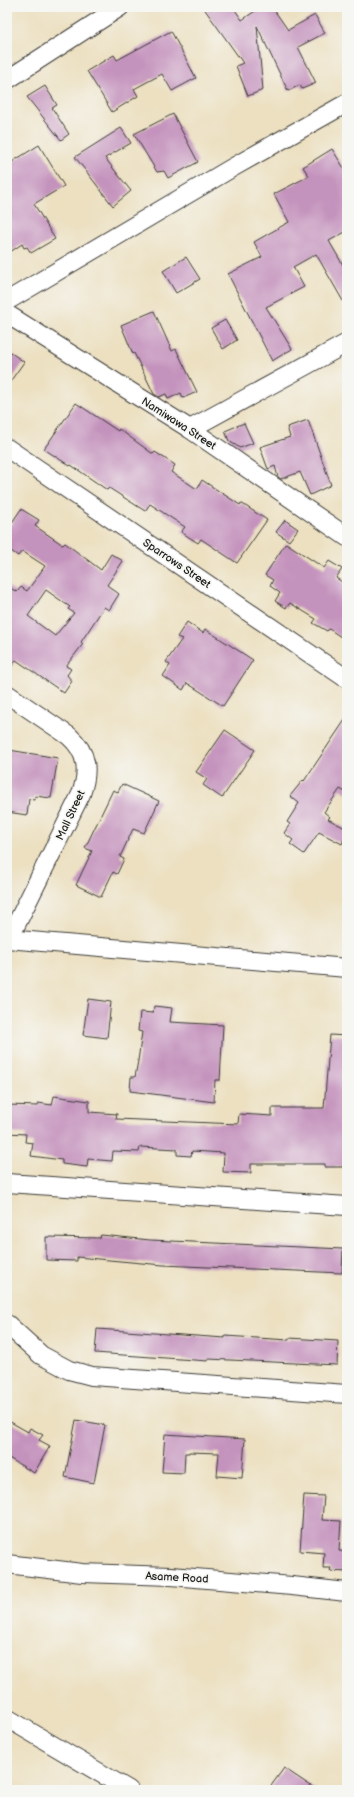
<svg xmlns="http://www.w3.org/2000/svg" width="354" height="1797" font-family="'Balsamiq Sans',sans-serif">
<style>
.building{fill:#c493bd;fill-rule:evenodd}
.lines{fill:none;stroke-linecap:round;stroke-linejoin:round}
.minor-casing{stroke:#3b3935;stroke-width:20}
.minor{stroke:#fff;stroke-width:18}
.labels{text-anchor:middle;stroke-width:3.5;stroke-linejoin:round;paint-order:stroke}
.street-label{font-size:11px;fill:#1c1c1c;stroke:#f6f6f2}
</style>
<rect width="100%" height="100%" fill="#f6f6f2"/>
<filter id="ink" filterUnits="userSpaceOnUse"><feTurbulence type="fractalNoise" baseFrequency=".025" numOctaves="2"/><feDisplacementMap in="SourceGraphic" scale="8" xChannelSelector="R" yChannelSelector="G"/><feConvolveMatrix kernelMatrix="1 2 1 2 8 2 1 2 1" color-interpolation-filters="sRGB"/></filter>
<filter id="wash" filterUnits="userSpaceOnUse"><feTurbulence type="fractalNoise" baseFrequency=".012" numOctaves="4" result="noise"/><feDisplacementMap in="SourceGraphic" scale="16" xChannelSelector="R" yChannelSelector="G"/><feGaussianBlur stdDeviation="0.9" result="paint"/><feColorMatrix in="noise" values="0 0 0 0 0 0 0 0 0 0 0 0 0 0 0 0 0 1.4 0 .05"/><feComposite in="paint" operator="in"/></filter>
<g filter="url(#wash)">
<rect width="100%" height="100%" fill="#ece0c1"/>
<g id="blocks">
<g class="building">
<path d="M 203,7 L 233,7 L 242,20 L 261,7 L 272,7 L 288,30 L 315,15 L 325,33 L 298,47 L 316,83 L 302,89 L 300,85 L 288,91 L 257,26 L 263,90 L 248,96 L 236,66 L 243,63 Z"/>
<path d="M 171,31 L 196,78 L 172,91 L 162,74 L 134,89 L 138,96 L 112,112 L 87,71 L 114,55 L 117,60 Z"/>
<path d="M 45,86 L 57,105 L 52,108 L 69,134 L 61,140 L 27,97 Z"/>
<path d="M 173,114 L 198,162 L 168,178 L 164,171 L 157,172 L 134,134 Z"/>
<path d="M 121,128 L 131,143 L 105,158 L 131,191 L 113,206 L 75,157 Z"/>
<path d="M 39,145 L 64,186 L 34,204 L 55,239 L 31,253 L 27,247 L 24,248 L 22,244 L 7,254 L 7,165 Z"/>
<path d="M 332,149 L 347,173 L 347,231 L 329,241 L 347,272 L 347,308 L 316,254 L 293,267 L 304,287 L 266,307 L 292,349 L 272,361 L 228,274 L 262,257 L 254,242 L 289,222 L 274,194 L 309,176 L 303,167 Z"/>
<path d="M 186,257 L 200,279 L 176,293 L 163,271 Z"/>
<path d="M 154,311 L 172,351 L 176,349 L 197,392 L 183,398 L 181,393 L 168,399 L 166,394 L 159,397 L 154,394 L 134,353 L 133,354 L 121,325 Z"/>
<path d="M 225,320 L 237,340 L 223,349 L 211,328 Z"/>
<path d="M 7,350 L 24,362 L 7,386 Z"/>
<path d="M 76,403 L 118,431 L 119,429 L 153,454 L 155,452 L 175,465 L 171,472 L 197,489 L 202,480 L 240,505 L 241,503 L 267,520 L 237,563 L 201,539 L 198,543 L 181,532 L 185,527 L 150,504 L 145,511 L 109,488 L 107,490 L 71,465 L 70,466 L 44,449 Z"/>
<path d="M 308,420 L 331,485 L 310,495 L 300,472 L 281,479 L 278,477 L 275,466 L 268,469 L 260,447 L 290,437 L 287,427 Z"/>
<path d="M 244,423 L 253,443 L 240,448 L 229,441 L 225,431 Z"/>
<path d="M 21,509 L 39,520 L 35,526 L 63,545 L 65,543 L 101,570 L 111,554 L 123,561 L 107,585 L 119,594 L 109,610 L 104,607 L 81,642 L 83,644 L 66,666 L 71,669 L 67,675 L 72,681 L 64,693 L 16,660 L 7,672 L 7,586 L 17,592 L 21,587 L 27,591 L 45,566 L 22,551 L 18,556 L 7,548 L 7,530 ZM 46,590 L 70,607 L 68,609 L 74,613 L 55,636 L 28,616 Z"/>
<path d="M 285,520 L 298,529 L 289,541 L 276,532 Z"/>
<path d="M 286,543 L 324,568 L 329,561 L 342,569 L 336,578 L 347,585 L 347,641 L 329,629 L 327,631 L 313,623 L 316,619 L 290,603 L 286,608 L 275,601 L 280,593 L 270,586 L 273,580 L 265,575 Z"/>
<path d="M 187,622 L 203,633 L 205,629 L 253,660 L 223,706 L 187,683 L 183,690 L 163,676 L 170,665 L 166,662 L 182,639 L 177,637 Z"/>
<path d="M 347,717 L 347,793 L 340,789 L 324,812 L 330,817 L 328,819 L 347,829 L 347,833 L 342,844 L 319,832 L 304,854 L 290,844 L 293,840 L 284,833 L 290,824 L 287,822 L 299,803 L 290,796 L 303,780 L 304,781 Z"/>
<path d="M 225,730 L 255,750 L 222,798 L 203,785 L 207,779 L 196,772 Z"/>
<path d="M 9,750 L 58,758 L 51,798 L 35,796 L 34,800 L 29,799 L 27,815 L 7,812 L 7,758 Z"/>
<path d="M 122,784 L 159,801 L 144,833 L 133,829 L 120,857 L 124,859 L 117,874 L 113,872 L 101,897 L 76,885 L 92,851 L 85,848 L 113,790 L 118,792 Z"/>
<path d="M 88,999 L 111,1002 L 107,1038 L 83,1035 Z"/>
<path d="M 154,1006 L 172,1008 L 170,1022 L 223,1025 L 220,1080 L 215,1080 L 214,1102 L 130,1091 L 131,1077 L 135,1077 L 138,1061 L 142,1032 L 138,1031 L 140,1012 L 153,1013 Z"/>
<path d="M 330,1035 L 347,1036 L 347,1167 L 325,1167 L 325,1164 L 251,1164 L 251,1173 L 223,1172 L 224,1153 L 192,1151 L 191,1156 L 177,1155 L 177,1149 L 140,1147 L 139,1152 L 113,1151 L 112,1161 L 88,1159 L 87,1167 L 62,1164 L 62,1160 L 31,1156 L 33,1143 L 25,1142 L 26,1134 L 7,1133 L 7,1105 L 38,1106 L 38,1103 L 52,1105 L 54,1096 L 89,1101 L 89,1112 L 117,1114 L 116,1119 L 238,1124 L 239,1114 L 272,1116 L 272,1108 L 324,1108 Z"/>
<path d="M 101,1235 L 150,1240 L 343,1249 L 342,1273 L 163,1265 L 77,1257 L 77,1261 L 46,1260 L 46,1237 L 100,1238 Z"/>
<path d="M 97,1329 L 225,1338 L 225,1336 L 289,1340 L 289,1338 L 338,1341 L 337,1365 L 208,1359 L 208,1361 L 95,1353 Z"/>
<path d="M 7,1420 L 28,1432 L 30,1428 L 43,1435 L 39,1440 L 50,1446 L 34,1473 L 7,1457 Z"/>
<path d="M 76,1420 L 105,1425 L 94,1483 L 65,1477 Z"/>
<path d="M 165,1434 L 245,1439 L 242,1478 L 217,1476 L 219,1453 L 189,1452 L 189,1453 L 185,1453 L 184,1473 L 162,1472 Z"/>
<path d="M 304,1495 L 324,1496 L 322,1520 L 341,1521 L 339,1551 L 347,1552 L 347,1572 L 330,1571 L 331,1568 L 323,1568 L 324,1553 L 300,1551 Z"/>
<path d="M 284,1768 L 317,1790 L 268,1790 Z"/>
</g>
</g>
</g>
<g filter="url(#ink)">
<use href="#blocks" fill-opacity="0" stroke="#3b3935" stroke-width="1"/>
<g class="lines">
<defs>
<g id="minor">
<path d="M 7,80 L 120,7"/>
<path d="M 7,301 L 230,169 L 347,103"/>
<path d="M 7,314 L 190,429 L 347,537"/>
<path d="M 190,429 L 347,343"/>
<path d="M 7,448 L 347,679"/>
<path d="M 7,694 L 69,736 C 88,753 89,771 81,794 L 9,939"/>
<path d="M 7,939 L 347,968"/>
<path d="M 7,1183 L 347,1206"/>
<path d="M 7,1324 L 41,1355 L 69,1370 L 92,1376 L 347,1394"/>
<path d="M 7,1564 L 82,1573 L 171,1576 L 292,1586 L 347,1592"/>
<path d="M 7,1718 L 129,1790"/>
</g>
</defs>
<use href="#minor" class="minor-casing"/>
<use href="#minor" class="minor"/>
</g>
</g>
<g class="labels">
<g class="street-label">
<text transform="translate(179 423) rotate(33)" y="4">Namiwawa Street</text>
<text transform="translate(177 563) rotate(34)" y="4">Sparrows Street</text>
<text transform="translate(70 815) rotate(-65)" y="4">Mall Street</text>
<text transform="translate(177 1577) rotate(3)" y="4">Asame Road</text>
</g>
</g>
<rect width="354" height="1797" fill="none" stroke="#f6f6f2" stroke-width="24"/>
</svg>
